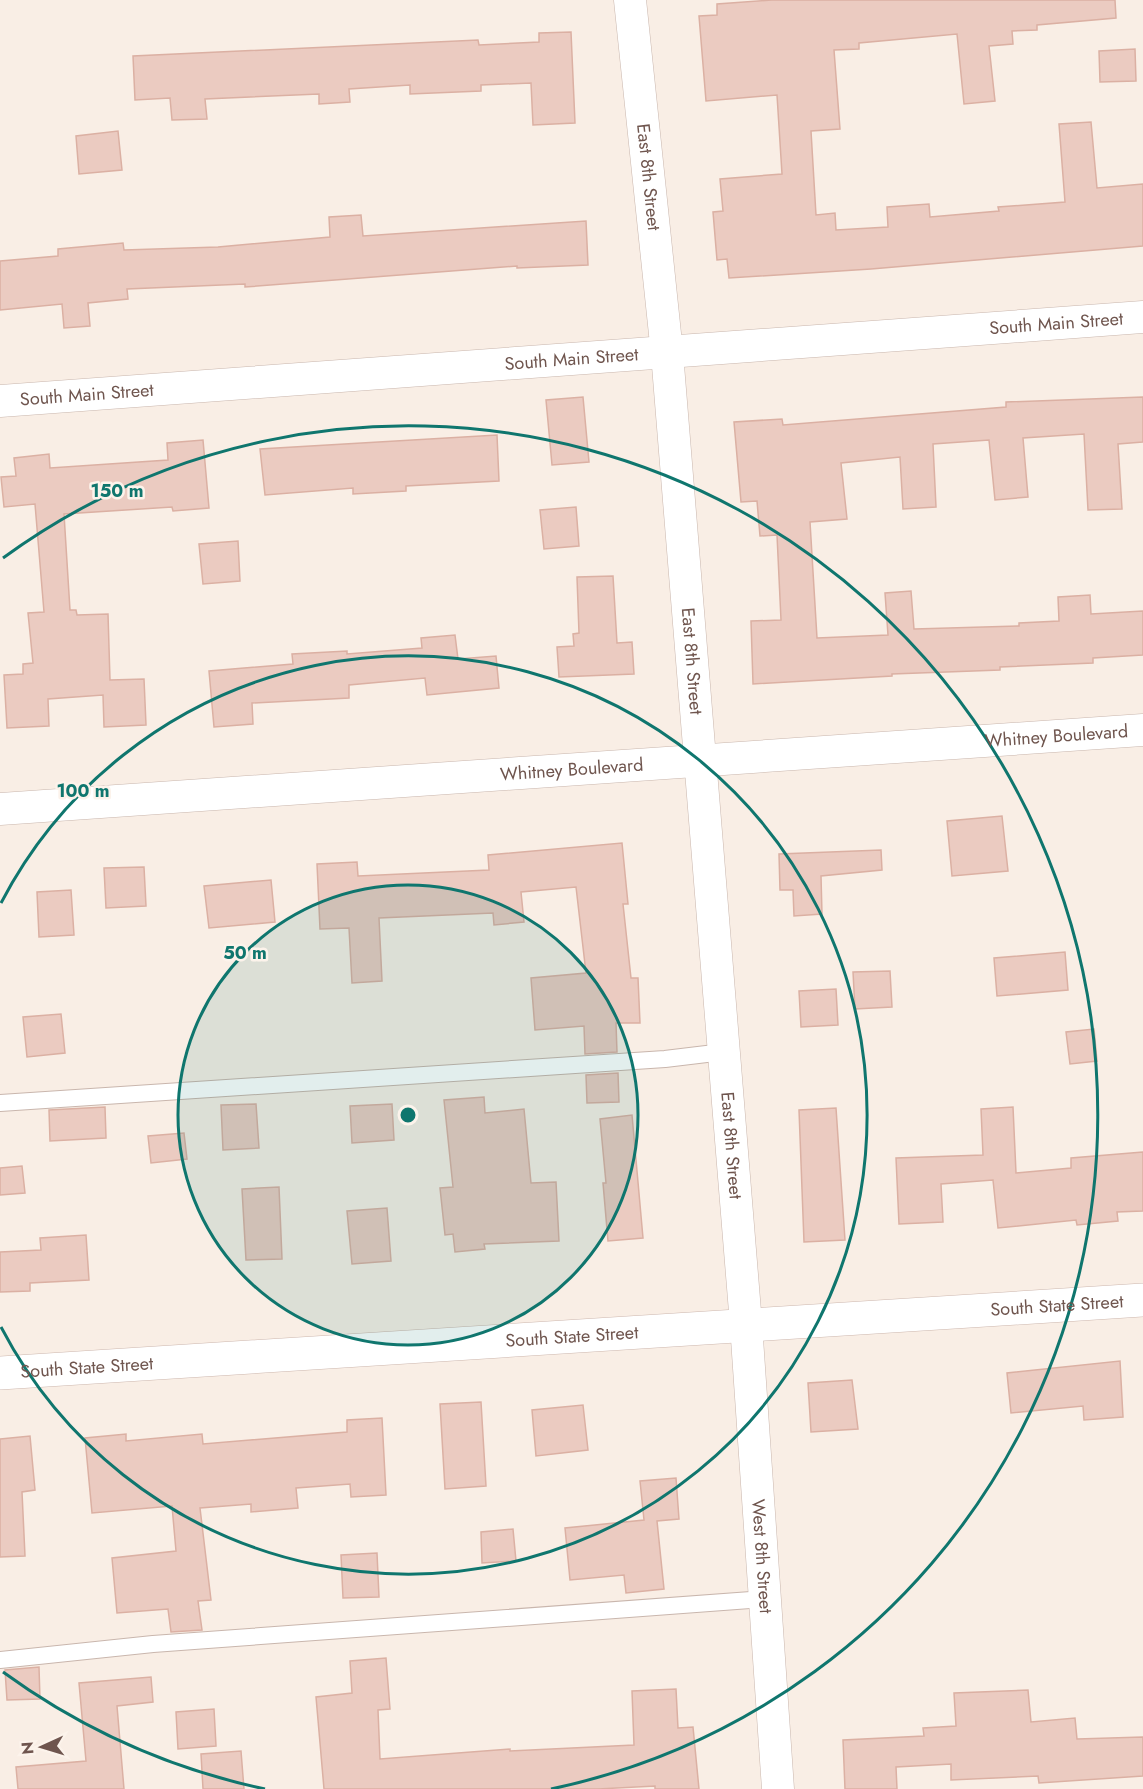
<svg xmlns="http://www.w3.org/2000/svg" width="1143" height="1789" font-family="Jost,sans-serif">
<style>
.building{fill:#ebcbc1;stroke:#dbb0a3;stroke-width:1.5}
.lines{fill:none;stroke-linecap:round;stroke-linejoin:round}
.lane-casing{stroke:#c9b6ad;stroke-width:18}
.street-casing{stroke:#c9b6ad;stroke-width:33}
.secondary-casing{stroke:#cdb7ae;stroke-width:34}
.lane{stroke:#fff;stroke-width:16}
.street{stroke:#fff;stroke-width:32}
.secondary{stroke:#fff;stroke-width:33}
.ring{fill:none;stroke:#0f766e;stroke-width:3}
.labels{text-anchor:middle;stroke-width:5;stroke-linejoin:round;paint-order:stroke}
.street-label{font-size:18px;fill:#6f554e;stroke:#fcf3eb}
.centre{fill:#0f766e;stroke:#fcf3eb;stroke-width:3}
.ring-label{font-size:18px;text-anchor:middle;font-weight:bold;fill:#0f766e;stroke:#fcf3eb;stroke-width:5;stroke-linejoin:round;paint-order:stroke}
</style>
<rect width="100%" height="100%" fill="#f9eee5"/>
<g class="building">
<path d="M 772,0 L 1115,0 L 1116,18 L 1037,25 L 1037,30 L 1012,31 L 1013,44 L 989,46 L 995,101 L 964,104 L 957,34 L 859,43 L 859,49 L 834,50 L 840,129 L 811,131 L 816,215 L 835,213 L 836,230 L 888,227 L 887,207 L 929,204 L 930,217 L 999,211 L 998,207 L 1065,202 L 1059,124 L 1091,122 L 1097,188 L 1143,184 L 1143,246 L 871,269 L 729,278 L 727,259 L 717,260 L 713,212 L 723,211 L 720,179 L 782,174 L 777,95 L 706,101 L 699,16 L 717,15 L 717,4 Z"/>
<path d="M 571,32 L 575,123 L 533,125 L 531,83 L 481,85 L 481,91 L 410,94 L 410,85 L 349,89 L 350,102 L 319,104 L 319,94 L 205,99 L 207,119 L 172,120 L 170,98 L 135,100 L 133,56 L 478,40 L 479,45 L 539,42 L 539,33 Z"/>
<path d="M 1135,49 L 1136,81 L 1100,82 L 1099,51 Z"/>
<path d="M 118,131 L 122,170 L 79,174 L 76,136 Z"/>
<path d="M 361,215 L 363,236 L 586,221 L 588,265 L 517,268 L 517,266 L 245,287 L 245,284 L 127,289 L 128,299 L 88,303 L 90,326 L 64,328 L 62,304 L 0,310 L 0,261 L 58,256 L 58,249 L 123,243 L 124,250 L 218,247 L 330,237 L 329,217 Z"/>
<path d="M 583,397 L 589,462 L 552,465 L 546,400 Z"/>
<path d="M 1143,397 L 1143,442 L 1118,444 L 1122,509 L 1088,510 L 1084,434 L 1023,438 L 1028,497 L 995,500 L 989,440 L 933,444 L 936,507 L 903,509 L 900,457 L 841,463 L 847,519 L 810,522 L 817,638 L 888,635 L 885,593 L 911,591 L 914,629 L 1019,626 L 1019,623 L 1059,621 L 1058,597 L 1090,595 L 1091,614 L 1143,611 L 1143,655 L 1093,658 L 1093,663 L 1000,667 L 1000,670 L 892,674 L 892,676 L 753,684 L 751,621 L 781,620 L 777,535 L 760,536 L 757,501 L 741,502 L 734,422 L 782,419 L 783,425 L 1006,407 L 1006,402 Z"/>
<path d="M 497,435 L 499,481 L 406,486 L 406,491 L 353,494 L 353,488 L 265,495 L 260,449 Z"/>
<path d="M 203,440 L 209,508 L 173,511 L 172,507 L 64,514 L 70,610 L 76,610 L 77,615 L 108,614 L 110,680 L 144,679 L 146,725 L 104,727 L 103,695 L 48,699 L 49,726 L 7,728 L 4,675 L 23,674 L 23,664 L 33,663 L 28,613 L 44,612 L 35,504 L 4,507 L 1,477 L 16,476 L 14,458 L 49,454 L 50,468 L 168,460 L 167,443 Z"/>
<path d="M 576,507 L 579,546 L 544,549 L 540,510 Z"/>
<path d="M 238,541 L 240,581 L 203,584 L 199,544 Z"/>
<path d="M 613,576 L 617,643 L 632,642 L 634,674 L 559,677 L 557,647 L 574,646 L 573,634 L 579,633 L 577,577 Z"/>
<path d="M 455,635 L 458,659 L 496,656 L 499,688 L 427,695 L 425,678 L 349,685 L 349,698 L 252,703 L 253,724 L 214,727 L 209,671 L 293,664 L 292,654 L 347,651 L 347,654 L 422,648 L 421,638 Z"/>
<path d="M 1002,816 L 1008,871 L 952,876 L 947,821 Z"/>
<path d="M 622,843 L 628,904 L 623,904 L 631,978 L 638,978 L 640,1023 L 616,1023 L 617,1052 L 585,1054 L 584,1026 L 535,1030 L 531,978 L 586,973 L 576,887 L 521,892 L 524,922 L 494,925 L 493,913 L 379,918 L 382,981 L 352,983 L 349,928 L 320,929 L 317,864 L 357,862 L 358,876 L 489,870 L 488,855 Z"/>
<path d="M 881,850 L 882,870 L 821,876 L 822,914 L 794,916 L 793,890 L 780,890 L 779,854 Z"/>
<path d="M 144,867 L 146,906 L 106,908 L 104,868 Z"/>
<path d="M 271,880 L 275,922 L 209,928 L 204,886 Z"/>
<path d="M 71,890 L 74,935 L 39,937 L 37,892 Z"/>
<path d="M 1065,952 L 1068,990 L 997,996 L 994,958 Z"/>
<path d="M 890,971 L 892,1007 L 855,1009 L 853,972 Z"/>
<path d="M 836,989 L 838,1025 L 801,1027 L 799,991 Z"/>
<path d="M 61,1014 L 65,1053 L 27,1057 L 23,1017 Z"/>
<path d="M 1094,1029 L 1097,1061 L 1070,1064 L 1066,1032 Z"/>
<path d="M 618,1073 L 619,1102 L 587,1103 L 586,1075 Z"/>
<path d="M 484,1097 L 485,1113 L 524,1109 L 531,1183 L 556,1182 L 559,1241 L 484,1244 L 485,1249 L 455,1252 L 453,1234 L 445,1235 L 440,1188 L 453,1187 L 444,1100 Z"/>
<path d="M 256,1104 L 259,1148 L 223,1150 L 221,1105 Z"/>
<path d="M 392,1104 L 394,1140 L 352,1143 L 350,1106 Z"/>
<path d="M 105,1107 L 106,1138 L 50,1141 L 49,1110 Z"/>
<path d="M 1013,1107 L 1016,1173 L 1071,1168 L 1071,1158 L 1143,1152 L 1143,1211 L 1117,1212 L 1118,1221 L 1077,1225 L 1076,1220 L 998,1228 L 993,1180 L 941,1184 L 943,1222 L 899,1224 L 896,1158 L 983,1155 L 981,1109 Z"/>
<path d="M 836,1108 L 845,1240 L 804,1242 L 799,1110 Z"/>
<path d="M 632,1115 L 643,1238 L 608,1241 L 603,1183 L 606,1183 L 600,1119 Z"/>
<path d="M 184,1133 L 187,1159 L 151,1163 L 148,1136 Z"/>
<path d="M 22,1166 L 25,1193 L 0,1195 L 0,1168 Z"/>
<path d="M 279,1187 L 282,1259 L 246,1260 L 242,1189 Z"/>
<path d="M 387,1208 L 391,1261 L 352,1264 L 347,1211 Z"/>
<path d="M 86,1235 L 89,1280 L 30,1283 L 30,1291 L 0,1292 L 0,1252 L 41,1250 L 40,1238 Z"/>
<path d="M 1120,1361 L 1123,1417 L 1084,1420 L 1083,1406 L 1011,1413 L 1007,1373 Z"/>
<path d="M 852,1380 L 858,1429 L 811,1432 L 808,1383 Z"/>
<path d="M 481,1402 L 486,1486 L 445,1489 L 440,1404 Z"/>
<path d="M 583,1405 L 588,1450 L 536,1456 L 532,1410 Z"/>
<path d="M 382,1418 L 386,1495 L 351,1497 L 350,1484 L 296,1488 L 298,1508 L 251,1512 L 251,1504 L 200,1508 L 211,1600 L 198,1601 L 202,1630 L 171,1632 L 168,1609 L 117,1613 L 112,1558 L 176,1551 L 172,1506 L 92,1513 L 85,1438 L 126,1434 L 126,1441 L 202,1434 L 203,1444 L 347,1432 L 347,1420 Z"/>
<path d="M 30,1436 L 35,1490 L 22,1492 L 25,1556 L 0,1557 L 0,1439 Z"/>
<path d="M 676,1478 L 679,1519 L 657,1521 L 664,1589 L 626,1593 L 624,1575 L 570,1580 L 565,1528 L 644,1520 L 640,1481 Z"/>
<path d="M 513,1529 L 516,1561 L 482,1563 L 481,1532 Z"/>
<path d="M 377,1553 L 379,1597 L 343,1598 L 341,1555 Z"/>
<path d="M 386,1658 L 390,1709 L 378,1710 L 380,1759 L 510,1749 L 510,1751 L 634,1745 L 632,1691 L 676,1689 L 678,1728 L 693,1727 L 699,1789 L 655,1789 L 655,1786 L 598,1789 L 324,1789 L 316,1697 L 352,1693 L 350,1661 Z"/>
<path d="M 39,1667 L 40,1699 L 7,1700 L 5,1670 Z"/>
<path d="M 151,1677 L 153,1702 L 117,1706 L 124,1789 L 18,1789 L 16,1767 L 86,1761 L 79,1683 Z"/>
<path d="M 1028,1690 L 1031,1722 L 1075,1718 L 1077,1739 L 1143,1737 L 1143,1776 L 1039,1783 L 1038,1776 L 951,1780 L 951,1764 L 896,1767 L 897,1789 L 845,1789 L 843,1740 L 924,1736 L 923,1728 L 956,1726 L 954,1693 Z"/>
<path d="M 214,1709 L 216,1746 L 178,1749 L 176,1712 Z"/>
<path d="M 241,1751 L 244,1789 L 203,1789 L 201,1754 Z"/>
</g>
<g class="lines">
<defs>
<g id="lane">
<path d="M 0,1103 L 665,1059 L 723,1052"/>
<path d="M 0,1660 L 153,1644 L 765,1599"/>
</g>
<g id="street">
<path id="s1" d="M 630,0 L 667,353 L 746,1324 L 778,1789"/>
<path id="s2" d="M 0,401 L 1143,317"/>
<path id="s3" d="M 0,809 L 1143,730"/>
</g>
<g id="secondary">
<path id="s4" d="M 0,1373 L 1143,1300"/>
</g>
</defs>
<use href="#lane" class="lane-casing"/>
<use href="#street" class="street-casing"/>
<use href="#secondary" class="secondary-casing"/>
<use href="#lane" class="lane"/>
<use href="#street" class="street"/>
<use href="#secondary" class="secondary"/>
</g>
<circle cx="408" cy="1115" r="230" fill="#0f766e" fill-opacity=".12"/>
<g class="ring">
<circle cx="408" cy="1115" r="230"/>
<path d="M1 903A459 459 0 1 1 1 1327"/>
<path d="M265 1789A689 689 0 0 1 3 1672M3 558A689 689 0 1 1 551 1789"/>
</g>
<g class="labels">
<g class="street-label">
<text dy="6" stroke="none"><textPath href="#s1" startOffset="178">East 8th Street</textPath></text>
<text dy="6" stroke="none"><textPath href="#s2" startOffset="1059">South Main Street</textPath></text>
<text dy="6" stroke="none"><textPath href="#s2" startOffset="573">South Main Street</textPath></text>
<text dy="6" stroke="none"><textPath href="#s2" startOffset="87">South Main Street</textPath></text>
<text dy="6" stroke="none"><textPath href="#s1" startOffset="664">East 8th Street</textPath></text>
<text dy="6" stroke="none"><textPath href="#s3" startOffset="1059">Whitney Boulevard</textPath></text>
<text dy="6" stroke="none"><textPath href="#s3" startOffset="573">Whitney Boulevard</textPath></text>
<text dy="6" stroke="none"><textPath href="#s1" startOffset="1150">East 8th Street</textPath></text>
<text dy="6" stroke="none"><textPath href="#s4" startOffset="1059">South State Street</textPath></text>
<text dy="6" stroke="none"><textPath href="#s4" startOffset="573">South State Street</textPath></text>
<text dy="6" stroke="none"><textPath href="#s4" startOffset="87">South State Street</textPath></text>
<text dy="6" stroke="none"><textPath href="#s1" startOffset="1562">West 8th Street</textPath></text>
</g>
</g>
<circle cx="408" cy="1115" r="9" class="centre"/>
<g class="ring-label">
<text x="117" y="497">150 m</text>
<text x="83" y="797">100 m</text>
<text x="245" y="959">50 m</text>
</g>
<g transform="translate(42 1747) rotate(266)" stroke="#fcf3eb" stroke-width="4.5" paint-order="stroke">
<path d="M0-4.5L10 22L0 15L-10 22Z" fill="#6f554e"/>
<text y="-9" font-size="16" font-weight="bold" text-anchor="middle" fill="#6f554e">N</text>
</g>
</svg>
